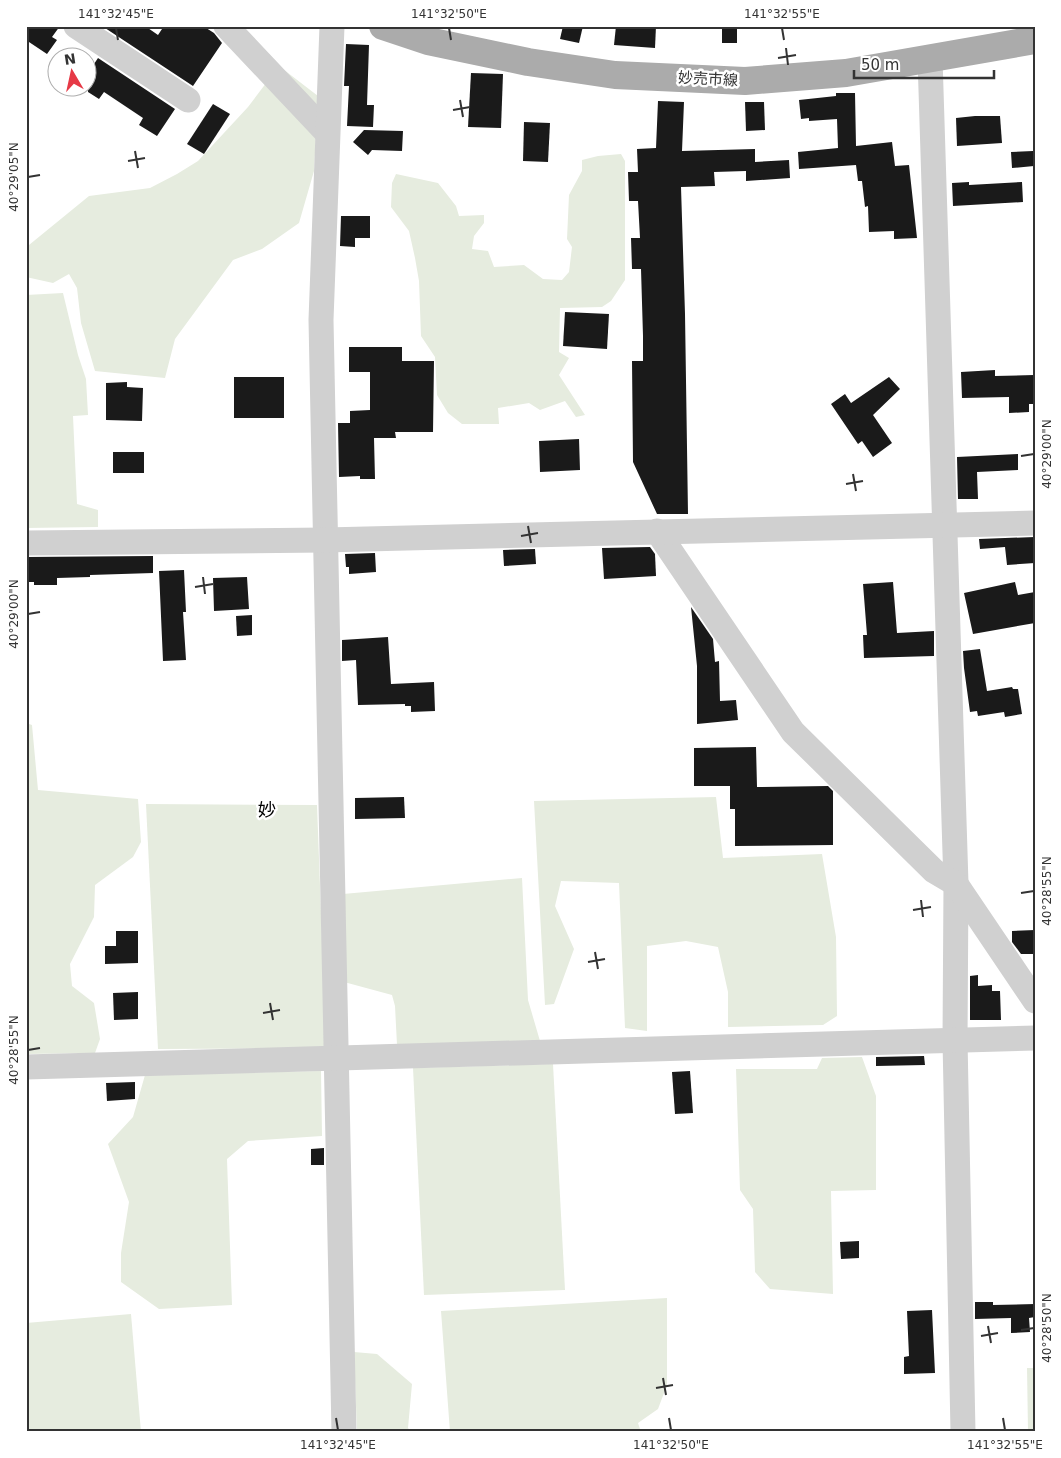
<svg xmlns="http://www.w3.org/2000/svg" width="1061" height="1458" font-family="'DejaVu Sans','Noto Sans JP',sans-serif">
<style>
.green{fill:#e6ecdf}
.building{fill:#1a1a1a}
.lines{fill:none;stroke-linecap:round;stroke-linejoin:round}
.minor{stroke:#d0d0d0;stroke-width:25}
.major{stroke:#ababab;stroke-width:28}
.ticks{fill:none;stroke:#333;stroke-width:2}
.labels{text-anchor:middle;stroke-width:5;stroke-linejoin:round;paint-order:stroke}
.street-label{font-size:15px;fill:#333;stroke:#fff}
.quarter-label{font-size:18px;fill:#000;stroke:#fff}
.neatline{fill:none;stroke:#333;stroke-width:2}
.ticks-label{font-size:12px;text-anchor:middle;fill:#333}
</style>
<rect width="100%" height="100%" fill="#fff"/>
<g class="green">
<path d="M 279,66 L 318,96 L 314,171 L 299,223 L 262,249 L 233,260 L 175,339 L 165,378 L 95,371 L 81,323 L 77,288 L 69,274 L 53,283 L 26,277 L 29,245 L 89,196 L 150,188 L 177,174 L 198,161 L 248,107 Z"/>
<path d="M 621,154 L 625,161 L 625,280 L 611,301 L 602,307 L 560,308 L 559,352 L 569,358 L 559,375 L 585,415 L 576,417 L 565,401 L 540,410 L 529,403 L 498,408 L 499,424 L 462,424 L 448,413 L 437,395 L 435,357 L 421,336 L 419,281 L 415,258 L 409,231 L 391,207 L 392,183 L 396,174 L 438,183 L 456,206 L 459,216 L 484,215 L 484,223 L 474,236 L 472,249 L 488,251 L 494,267 L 524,265 L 543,279 L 562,280 L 569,272 L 572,247 L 567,239 L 569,195 L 582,171 L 582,160 L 598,156 Z"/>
<path d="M 63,293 L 78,355 L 86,379 L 88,415 L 73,416 L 77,504 L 98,510 L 98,527 L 26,528 L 26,295 Z"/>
<path d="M 26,723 L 32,725 L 38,790 L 138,799 L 141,842 L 133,857 L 95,885 L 94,917 L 70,964 L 72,986 L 94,1003 L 100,1039 L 95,1053 L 26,1054 Z"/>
<path d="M 716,797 L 723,858 L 822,854 L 836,937 L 837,1016 L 823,1025 L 728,1027 L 728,992 L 718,947 L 686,941 L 647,946 L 647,1031 L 625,1028 L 619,883 L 561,881 L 555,906 L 574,949 L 554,1004 L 545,1005 L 534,801 Z"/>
<path d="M 146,804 L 317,805 L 326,1048 L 158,1049 Z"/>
<path d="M 522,878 L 528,1000 L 540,1041 L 397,1045 L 395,1006 L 392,995 L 344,982 L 343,894 Z"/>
<path d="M 862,1057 L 876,1096 L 876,1190 L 831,1191 L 833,1294 L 770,1289 L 755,1272 L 753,1209 L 740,1190 L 736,1069 L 817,1069 L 822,1058 Z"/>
<path d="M 553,1064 L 565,1290 L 424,1295 L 413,1068 Z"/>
<path d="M 321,1071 L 322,1136 L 248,1141 L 227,1159 L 232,1305 L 159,1309 L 121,1282 L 121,1253 L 129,1202 L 108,1144 L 133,1117 L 145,1075 Z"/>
<path d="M 667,1298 L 667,1385 L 658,1409 L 638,1423 L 641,1432 L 450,1432 L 441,1311 Z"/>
<path d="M 131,1314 L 141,1432 L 26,1432 L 26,1323 Z"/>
<path d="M 354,1352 L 377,1354 L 412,1384 L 408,1428 L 411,1432 L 357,1432 Z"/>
<path d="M 1027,1368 L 1035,1368 L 1035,1432 L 1028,1432 Z"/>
</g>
<g class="building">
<path d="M 26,26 L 60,26 L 52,37 L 57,40 L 47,54 L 26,40 Z"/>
<path d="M 102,26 L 145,26 L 158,35 L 164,26 L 203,26 L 214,33 L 222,43 L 193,86 Z"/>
<path d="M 563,26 L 583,26 L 579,43 L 560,39 Z"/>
<path d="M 616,26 L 656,26 L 655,48 L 614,45 Z"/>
<rect x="722" y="26" width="15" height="17"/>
<path d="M 346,44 L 369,45 L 367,105 L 374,105 L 373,127 L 347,126 L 349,86 L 344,86 Z"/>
<path d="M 98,58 L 175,109 L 157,136 L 139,125 L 143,118 L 104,92 L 99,99 L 88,92 L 88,73 Z"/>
<path d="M 471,73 L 503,74 L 501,128 L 468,127 Z"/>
<path d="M 836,93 L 855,93 L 856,146 L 892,142 L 895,166 L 909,165 L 917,238 L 894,239 L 894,231 L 869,232 L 868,206 L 865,207 L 862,181 L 858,181 L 856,165 L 799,169 L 798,152 L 838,148 L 837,119 L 809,121 L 809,118 L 801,119 L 799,100 L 836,96 Z"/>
<path d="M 658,101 L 684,102 L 682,151 L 755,149 L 755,162 L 789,160 L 790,178 L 746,181 L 746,171 L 714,172 L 715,186 L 681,187 L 685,314 L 688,514 L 657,514 L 633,462 L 632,361 L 643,361 L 643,336 L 641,269 L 632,269 L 631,238 L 640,238 L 638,201 L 629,201 L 628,172 L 638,172 L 637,149 L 656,148 Z"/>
<path d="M 745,102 L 764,102 L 765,130 L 746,131 Z"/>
<path d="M 213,104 L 230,114 L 204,154 L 187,144 Z"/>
<path d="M 975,116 L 1000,116 L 1002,143 L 957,146 L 956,118 Z"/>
<path d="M 524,122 L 550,123 L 548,162 L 523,161 Z"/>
<path d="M 364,130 L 403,131 L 402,151 L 372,150 L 368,155 L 353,142 Z"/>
<path d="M 1033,151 L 1034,166 L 1012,168 L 1011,152 Z"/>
<path d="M 969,182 L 969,185 L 1022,182 L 1023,202 L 953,206 L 952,183 Z"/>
<path d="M 341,216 L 370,216 L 370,238 L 355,238 L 355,247 L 340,246 Z"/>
<path d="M 565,312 L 609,314 L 607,349 L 563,346 Z"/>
<path d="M 349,347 L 402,347 L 402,361 L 434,361 L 433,432 L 395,432 L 396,438 L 374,438 L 375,479 L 360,479 L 360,476 L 339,477 L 338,423 L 350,423 L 350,411 L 370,410 L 370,372 L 349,372 Z"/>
<path d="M 995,370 L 995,376 L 1034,375 L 1035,404 L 1029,404 L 1029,412 L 1009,413 L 1009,397 L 962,398 L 961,372 Z"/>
<rect x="234" y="377" width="50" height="41"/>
<path d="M 889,377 L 900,389 L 873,415 L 892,443 L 873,457 L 862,441 L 858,444 L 831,404 L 845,394 L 851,403 Z"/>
<path d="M 127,382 L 127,387 L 143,388 L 142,421 L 106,420 L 106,383 Z"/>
<path d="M 579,439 L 580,470 L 540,472 L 539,441 Z"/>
<rect x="113" y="452" width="31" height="21"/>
<path d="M 1018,454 L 1018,470 L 977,472 L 978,499 L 958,499 L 957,457 Z"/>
<path d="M 1035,537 L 1035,563 L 1007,565 L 1005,547 L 980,549 L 979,539 Z"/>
<path d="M 650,547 L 655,554 L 656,576 L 604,579 L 602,548 Z"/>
<path d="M 535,549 L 536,564 L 504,566 L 503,550 Z"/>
<path d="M 375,553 L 376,572 L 349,574 L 349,567 L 346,567 L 345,554 Z"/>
<path d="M 153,556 L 153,573 L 90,575 L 90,577 L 57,578 L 57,585 L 34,585 L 34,582 L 26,582 L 26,557 Z"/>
<path d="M 184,570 L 186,612 L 183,612 L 186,660 L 163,661 L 159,571 Z"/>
<path d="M 247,577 L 249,609 L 214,611 L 213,578 Z"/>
<path d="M 893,582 L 897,633 L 934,631 L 934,656 L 864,658 L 863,635 L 867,635 L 863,584 Z"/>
<path d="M 1015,582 L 1018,595 L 1035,592 L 1035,623 L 973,634 L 964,593 Z"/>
<path d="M 691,607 L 713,639 L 715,662 L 719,661 L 720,701 L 736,700 L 738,720 L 697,724 L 697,666 Z"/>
<path d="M 252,615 L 252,635 L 237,636 L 236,616 Z"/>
<path d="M 388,637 L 391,684 L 434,682 L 435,711 L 411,712 L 411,706 L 405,706 L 405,704 L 358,705 L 356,660 L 342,661 L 342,640 Z"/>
<path d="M 980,649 L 987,691 L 1012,687 L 1013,689 L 1018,689 L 1022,714 L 1005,717 L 1004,712 L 978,716 L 977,711 L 970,712 L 964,668 L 963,651 Z"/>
<path d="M 756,747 L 757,787 L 828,786 L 833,791 L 833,845 L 735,846 L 735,809 L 730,809 L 730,786 L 694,786 L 694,748 Z"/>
<path d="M 404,797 L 405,818 L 355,819 L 355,798 Z"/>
<path d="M 1035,930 L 1035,954 L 1021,954 L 1012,942 L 1012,931 Z"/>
<path d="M 116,931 L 138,931 L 138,963 L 105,964 L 105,946 L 116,946 Z"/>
<path d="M 978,975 L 978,986 L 992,985 L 992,991 L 1000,991 L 1001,1020 L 970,1020 L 970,976 Z"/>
<path d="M 138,992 L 138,1019 L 114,1020 L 113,993 Z"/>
<path d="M 924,1056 L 925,1065 L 876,1066 L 876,1057 Z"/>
<path d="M 690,1071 L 693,1113 L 675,1114 L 672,1072 Z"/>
<path d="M 135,1082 L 135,1099 L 107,1101 L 106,1083 Z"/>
<path d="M 324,1148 L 324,1165 L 311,1165 L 311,1149 Z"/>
<path d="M 859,1241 L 859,1258 L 841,1259 L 840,1242 Z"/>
<path d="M 975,1302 L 993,1302 L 993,1305 L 1035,1304 L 1035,1317 L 1029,1318 L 1030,1332 L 1011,1333 L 1011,1318 L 975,1319 Z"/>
<path d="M 932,1310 L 935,1373 L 904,1374 L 904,1357 L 909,1356 L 907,1311 Z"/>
</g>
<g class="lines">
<g class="minor">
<path d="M 76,26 L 188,100"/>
<path d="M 226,26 L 327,133"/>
<path d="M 332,26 L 321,320 L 344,1432"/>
<path d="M 930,58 L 956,884 L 955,1040 L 963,1432"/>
<path d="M 657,531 L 793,732 L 934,871 L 956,884 L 1035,1001"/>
<path d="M 26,543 L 325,540 L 1035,523"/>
<path d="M 26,1067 L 1035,1038"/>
</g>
<path class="major" d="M 383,26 L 428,41 L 528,62 L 615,75 L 745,81 L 846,73 L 1035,40"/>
</g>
<path class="ticks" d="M 116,28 L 118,40M 449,28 L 451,40M 782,28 L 784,40M 786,48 L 788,65M 778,58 L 796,55M 460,100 L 463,117M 453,110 L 470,107M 135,151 L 138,168M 128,161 L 145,158M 28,177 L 40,175M 1021,456 L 1034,454M 853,474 L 856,491M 846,484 L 863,481M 528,526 L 531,543M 521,536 L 538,533M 203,577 L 205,594M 195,587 L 213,584M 28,614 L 40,612M 1021,893 L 1034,891M 921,900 L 923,917M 913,910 L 931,907M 595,952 L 598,969M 588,962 L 605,959M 270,1003 L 273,1020M 263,1013 L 280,1010M 28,1050 L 40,1048M 988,1326 L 991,1343M 1021,1330 L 1034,1328M 981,1336 L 998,1333M 663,1378 L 666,1395M 656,1388 L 673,1385M 336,1418 L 338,1430M 669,1418 L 671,1430M 1003,1418 L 1005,1430"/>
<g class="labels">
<g class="street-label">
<text transform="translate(708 79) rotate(3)" y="5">妙売市線</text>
</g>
<g class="quarter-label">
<text x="267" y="816">妙</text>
</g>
</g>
<rect width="1061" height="1458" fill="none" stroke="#ffffff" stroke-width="55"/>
<g transform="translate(72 72) rotate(351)"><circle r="24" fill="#ffffff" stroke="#adadad"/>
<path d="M0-4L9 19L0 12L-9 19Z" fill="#e63946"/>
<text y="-8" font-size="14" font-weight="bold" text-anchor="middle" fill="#333333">N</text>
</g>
<path d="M854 70v8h140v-8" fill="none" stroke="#333333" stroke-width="2.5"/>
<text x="861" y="70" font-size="15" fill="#333333" stroke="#ffffff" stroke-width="4" paint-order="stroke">50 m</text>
<rect x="28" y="28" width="1006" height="1402" class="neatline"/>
<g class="ticks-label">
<text x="116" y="18">141°32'45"E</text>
<text x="449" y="18">141°32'50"E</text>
<text x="782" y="18">141°32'55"E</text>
<text transform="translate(14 177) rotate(-90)" y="4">40°29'05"N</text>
<text transform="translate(1047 454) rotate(-90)" y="4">40°29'00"N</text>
<text transform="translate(14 614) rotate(-90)" y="4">40°29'00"N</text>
<text transform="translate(1047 891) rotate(-90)" y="4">40°28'55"N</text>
<text transform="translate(14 1050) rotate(-90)" y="4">40°28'55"N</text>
<text transform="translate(1047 1328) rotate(-90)" y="4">40°28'50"N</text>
<text x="338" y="1449">141°32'45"E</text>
<text x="671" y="1449">141°32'50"E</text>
<text x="1005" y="1449">141°32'55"E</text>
</g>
</svg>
